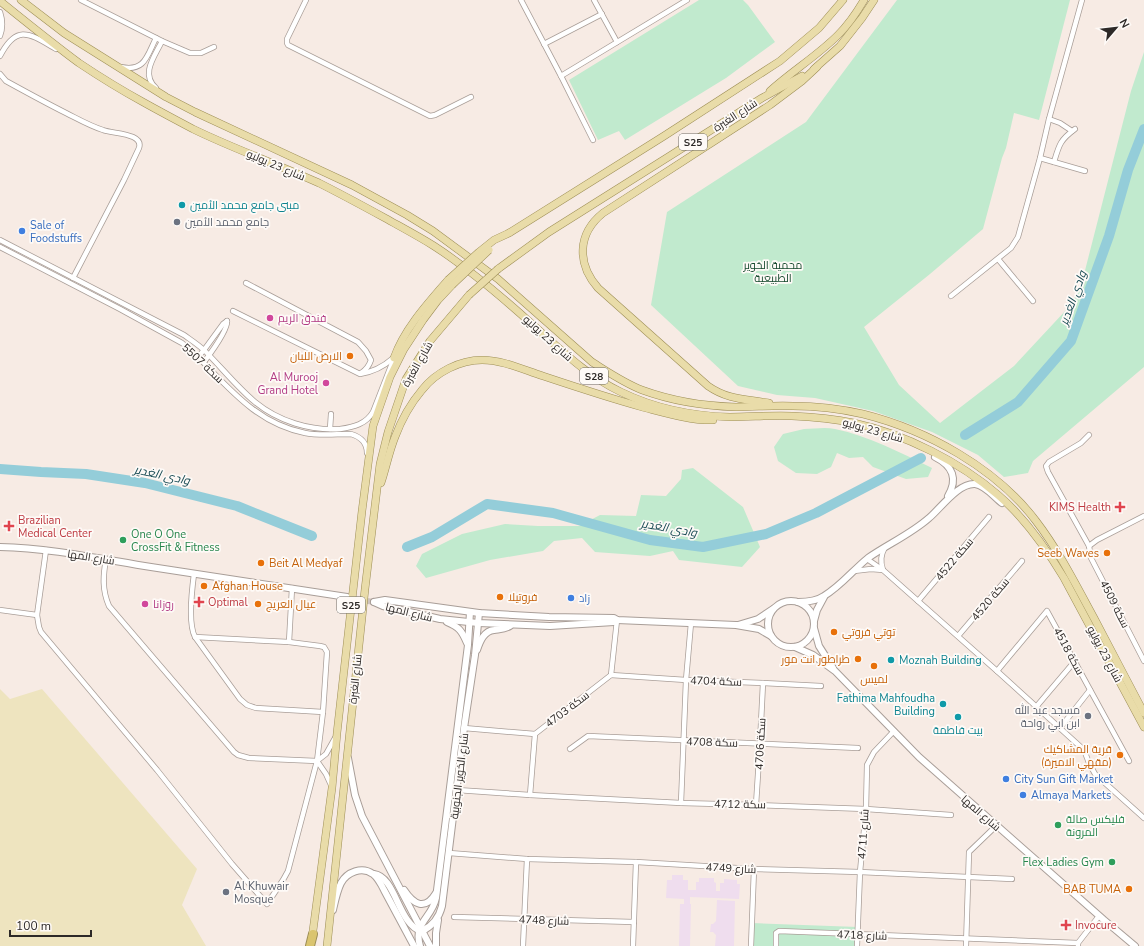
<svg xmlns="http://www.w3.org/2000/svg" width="1144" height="946" font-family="'Nunito Sans',Cairo,sans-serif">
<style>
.education{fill:#efddee}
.green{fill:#c1eace}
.sand{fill:#eee4bf}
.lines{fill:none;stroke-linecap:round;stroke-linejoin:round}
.river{stroke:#94cdd9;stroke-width:10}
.secondary-tunnel{stroke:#cfc4be;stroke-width:6;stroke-dasharray:6 3;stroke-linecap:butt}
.street-casing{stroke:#a99e98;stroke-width:6}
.secondary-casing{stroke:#a99e98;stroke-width:8}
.primary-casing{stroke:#9d8e56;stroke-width:8}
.highway-casing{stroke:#9d8e56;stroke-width:10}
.street{stroke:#fff;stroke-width:4.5}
.secondary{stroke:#fff;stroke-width:6}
.primary{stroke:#e9dca9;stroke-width:7}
.highway{stroke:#dac46f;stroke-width:8}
.primary-bridge-casing{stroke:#9d8e56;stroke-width:8;stroke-linecap:butt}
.primary-bridge{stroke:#e9dca9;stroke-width:7}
.culture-dot{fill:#0f9aa8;stroke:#fefaf7;stroke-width:1.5}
.worship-dot{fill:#6b7280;stroke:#fefaf7;stroke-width:1.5}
.shop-dot{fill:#3f7fe0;stroke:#fefaf7;stroke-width:1.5}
.hotel-dot{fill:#d1479c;stroke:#fefaf7;stroke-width:1.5}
.food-dot{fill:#e8710a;stroke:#fefaf7;stroke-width:1.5}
.health-dot{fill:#e0444e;stroke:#fefaf7;stroke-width:1.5}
.leisure-dot{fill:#2e9e5b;stroke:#fefaf7;stroke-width:1.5}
.labels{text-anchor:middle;stroke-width:3.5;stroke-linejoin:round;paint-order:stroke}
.shield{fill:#fefaf7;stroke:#6c6865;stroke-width:1}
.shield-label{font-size:10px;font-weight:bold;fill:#2d2927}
.street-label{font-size:11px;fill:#2d2927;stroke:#fefaf7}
.culture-label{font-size:11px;fill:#0d838f;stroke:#fefaf7;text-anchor:start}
.worship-label{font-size:11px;fill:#5b616d;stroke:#fefaf7;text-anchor:start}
.shop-label{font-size:11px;fill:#366cbe;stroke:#fefaf7;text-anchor:start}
.park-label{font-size:11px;fill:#13472b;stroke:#fefaf7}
.hotel-label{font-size:11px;fill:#b23c85;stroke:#fefaf7;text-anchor:start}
.food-label{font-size:11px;fill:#c56008;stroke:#fefaf7;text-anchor:end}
.health-label{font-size:11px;fill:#be3a42;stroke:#fefaf7;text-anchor:start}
.leisure-label{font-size:11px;fill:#27864d;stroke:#fefaf7;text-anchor:start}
.water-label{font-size:12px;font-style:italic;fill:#164952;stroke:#fefaf7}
</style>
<rect width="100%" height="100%" fill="#f7ebe4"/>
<g class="education">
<path d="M 672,875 L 683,875 L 683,880 L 688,880 L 688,890 L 696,890 L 696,882 L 699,882 L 699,878 L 714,878 L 714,882 L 716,883 L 716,891 L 720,891 L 720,883 L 724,883 L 724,879 L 737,880 L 737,884 L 740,884 L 739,899 L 690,897 L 690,904 L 691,904 L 690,946 L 679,946 L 680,904 L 684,904 L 684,899 L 666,898 L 667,880 L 672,880 Z"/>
<path d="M 717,900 L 735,901 L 734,946 L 715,946 L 716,935 L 713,932 L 710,932 L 711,924 L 713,924 L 716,921 Z"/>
</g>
<g class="green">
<path d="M 699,0 L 743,0 L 748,5 L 775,42 L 726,78 L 625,140 L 619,131 L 598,140 L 569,80 Z"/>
<path d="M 897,0 L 1070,0 L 1039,120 L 1014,113 L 1006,148 L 1002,158 L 983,229 L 930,274 L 864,327 L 899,385 L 940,423 L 1014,366 L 1067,309 L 1080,290 L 1131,91 L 1144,52 L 1144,367 L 1033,461 L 1028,473 L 1004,477 L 978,455 L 932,432 L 873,411 L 815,398 L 777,395 L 738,386 L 651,305 L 667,212 L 806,122 Z"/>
<path d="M 804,429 C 813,429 825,427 835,429 C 869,436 901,453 932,468 L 928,477 L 906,479 L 873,467 L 863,457 L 849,458 L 837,453 L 831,467 L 817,474 L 796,473 L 778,461 L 774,447 L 783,434 Z"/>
<path d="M 693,468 L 743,507 L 760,547 L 742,567 L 679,560 L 673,551 L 650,556 L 595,552 L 582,538 L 554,541 L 543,551 L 490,560 L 426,578 L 416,566 L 422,554 L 462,534 L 505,524 L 538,526 L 579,526 L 600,515 L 636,516 L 641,495 L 666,496 L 681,479 L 682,470 Z"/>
<path d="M 752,923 L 858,927 L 858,946 L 751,946 Z"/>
</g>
<path class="sand" d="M 0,689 L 10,699 L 42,689 L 197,869 L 182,905 L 206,946 L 0,946 Z"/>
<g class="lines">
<g class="river">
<path d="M 965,435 L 1018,402 L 1071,341 L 1109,236 L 1128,170 L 1144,129"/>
<path d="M 0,469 L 41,472 L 86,474 L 145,483 L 237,506 L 312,536"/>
<path d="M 407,547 L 432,537 L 487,504 L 553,513 L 650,540 L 703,547 L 766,534 L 816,513 L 921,458"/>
</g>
<path class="secondary-tunnel" d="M 348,598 L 374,602"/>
<defs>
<g id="street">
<path d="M 81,0 L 162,41 L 190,53 L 201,53 L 214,47"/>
<path d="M 306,0 L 287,39 L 287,43 L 288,45 L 430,116 L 435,115 L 471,97"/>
<path d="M 521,0 L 561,76 L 593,140"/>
<path d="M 594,0 L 617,42"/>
<path d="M 0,12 C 3,21 3,28 0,36"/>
<path d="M 544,44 L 602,14"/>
<path d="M 0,56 C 17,23 30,34 56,49"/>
<path d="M 121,67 C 145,72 147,56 156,38"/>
<path d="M 0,74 L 6,81 C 26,92 46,103 66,113 C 78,119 90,126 103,130 C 113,134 144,133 139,148 L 124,180 L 73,278"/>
<path d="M 561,76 L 687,0"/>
<path d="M 156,88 C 140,74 155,56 162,41"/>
<path d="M 1049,119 L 1060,123 L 1072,131"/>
<path d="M 1040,158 L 1085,171"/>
<path d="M 1054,162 C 1059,145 1060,140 1075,129"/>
<path d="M 0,240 L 184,335 C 191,340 199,345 206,352 C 222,368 237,387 255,402 C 278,421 310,431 340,429 C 354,427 366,424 373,412 L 394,358"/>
<path d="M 0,247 L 120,309 L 182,343 L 191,350 C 226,384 254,423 305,433 C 320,436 335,434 351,434 C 361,437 367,443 367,453"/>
<path d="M 998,259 L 1033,301"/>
<path d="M 246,283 L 358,342 L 366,351 L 371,360 C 369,366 366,370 361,373"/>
<path d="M 951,296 L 1011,248 L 1018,237 L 1040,158 L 1049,119 L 1082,0"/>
<path d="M 233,311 L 360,374 C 372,372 383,367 392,359"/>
<path d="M 198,357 L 204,350 L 223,324 L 227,321"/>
<path d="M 204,362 C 210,354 228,330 227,321"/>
<path d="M 330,429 L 331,414"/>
<path d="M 1089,435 L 1081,443 L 1049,462 L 1046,466 L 1048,472 L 1089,546 L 1091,558 L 1144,661"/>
<path d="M 1089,546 L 1097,540 L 1144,516"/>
<path d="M 46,550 L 37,615 L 39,627 L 41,632 L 157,770 L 232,864 L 267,904 L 283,880 L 288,871 L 317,761 L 323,712 L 327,652 L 324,647 L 320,646 L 289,642 L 195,637"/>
<path d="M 106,559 C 103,576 102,590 109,606 L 234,752 L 238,755 L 249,758 L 317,761 L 326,754 L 335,738"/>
<path d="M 867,559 L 883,570 L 997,671 L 1084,750 L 1089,763 L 1095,774 L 1144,818"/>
<path d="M 854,571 L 871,569 L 883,570 C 880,561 881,555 885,547"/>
<path d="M 194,574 C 192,589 188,624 195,637 L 240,699 L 247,705 L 256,708 L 323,712"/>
<path d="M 918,601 L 989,517"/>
<path d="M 0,610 L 37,615"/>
<path d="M 958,636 L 1022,561"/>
<path d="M 289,642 L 292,588"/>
<path d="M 997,671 L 1047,611 L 1129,761"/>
<path d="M 611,675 L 686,680 L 763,683 L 821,686"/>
<path d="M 1036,707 L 1075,661"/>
<path d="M 464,728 L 535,734 L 611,675 L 617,620"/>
<path d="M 1060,728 L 1090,690"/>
<path d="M 570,749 L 588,736 L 858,748"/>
<path d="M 317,761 L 326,774 L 331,785"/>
<path d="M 457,790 L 530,795 L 681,803 L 756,805 L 866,809 L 951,815"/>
<path d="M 530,795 L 535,734"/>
<path d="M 681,803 L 686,680 L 691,623"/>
<path d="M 756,805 L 760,743 L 763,683"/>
<path d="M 449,853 L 527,859 L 636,862 L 754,869 L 860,872 L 1012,879"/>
<path d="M 454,917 L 634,922"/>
<path d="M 1078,945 L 1078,943 L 1099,916"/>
<path d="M 523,946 L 527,859"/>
<path d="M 633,946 L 636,862"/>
<path d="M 751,946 L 754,869"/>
<path d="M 776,946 L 776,933 L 779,931 L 1078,943"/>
<path d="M 857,946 L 860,872 L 866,809 L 867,765 L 874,752 L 894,731"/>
<path d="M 966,946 L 969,852 L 996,826"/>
</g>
<g id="secondary">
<path d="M 935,457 C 953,466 958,479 948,496"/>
<path d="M 0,547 C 51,548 101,559 151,567 C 216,577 282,587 347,597"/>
<circle cx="791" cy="624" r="23"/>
<path d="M 374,602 L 385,600 L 479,613 L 549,617 L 614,618 L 617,620 L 736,625 L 759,629 L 771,636"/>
<path d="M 374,602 L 383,606 L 440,619 L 478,623 L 550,626 L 614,622 L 617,620"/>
<path d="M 798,602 C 807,602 817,601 824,596 C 841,586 853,570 868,558 C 888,544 911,534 929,518 C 941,508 958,483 975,484 C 985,485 994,497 1002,503"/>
<path d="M 814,621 L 817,610 L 824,597"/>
<path d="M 447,622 C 459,627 462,631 467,643"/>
<path d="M 738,625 L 758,619 L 773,609"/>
<path d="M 814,628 L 819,646 L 833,668"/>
<path d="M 795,647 L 813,655 L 835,671 L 919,757 L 1104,920 L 1135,946"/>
<path d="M 477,650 C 480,641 484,631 494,630 C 500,629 505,629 510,626"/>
<path d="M 348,758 L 355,795 L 362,816 L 430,946"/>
<path d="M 374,874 C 396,877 398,924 421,931"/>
<path d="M 404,890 C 414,905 425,911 436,893"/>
<path d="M 333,910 C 335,901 337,891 341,883 C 347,872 362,866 373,874 C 378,878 381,884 384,890 L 414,946"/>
<path d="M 422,931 C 433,926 439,918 442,906 L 464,728 L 475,655 L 479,613"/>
<path d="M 420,946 C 413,923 432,918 436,898 L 468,645 L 470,612"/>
<path d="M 436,946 L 436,933 L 438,920"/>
</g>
<g id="primary">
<path d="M 21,0 L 64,33 L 166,97 L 195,112 L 352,185 L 407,215 L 433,231 L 498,279 L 592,362 C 608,372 624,383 642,390 C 672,401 704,406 736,407 C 755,407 774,405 793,406 C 816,406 841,409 863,414 C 927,430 996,468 1036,521 C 1059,551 1076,585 1094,618 C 1111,650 1127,681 1144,713"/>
<path d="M 0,1 C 26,22 52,43 79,63 C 100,77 121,90 143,102 C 159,111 176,120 193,129 C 234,149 277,164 319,183 C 341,194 363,206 385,218 C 401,227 418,236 434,246 C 468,268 502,297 532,324 C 560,349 587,376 621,392 C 654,408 693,416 730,417 C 751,417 772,415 792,416 C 813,417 834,419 854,423 C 905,434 960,462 998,495 C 1025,518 1046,548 1064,578 L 1144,727"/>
<path d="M 814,69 L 840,46 L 862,18 L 874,0"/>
<path d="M 770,91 C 792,71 817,56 838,35 C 848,25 857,12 864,0"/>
<path d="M 509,233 L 664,136 L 780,61 L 819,28 L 843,0"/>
<path d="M 498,269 L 549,232 L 762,98 L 802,76"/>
<path d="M 394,358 C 404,329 428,303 448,280"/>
<path d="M 769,403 C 746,399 728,400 708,386 L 598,288 C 577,264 577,234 603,213 L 770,105 L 802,81 L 817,67"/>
<path d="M 381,483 C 386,468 389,452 395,437 C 401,421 411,403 422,390 C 436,372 460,360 482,360 C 503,360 524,370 543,376 C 576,387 609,398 642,407 C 662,412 692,421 713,420"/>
<path d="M 312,938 L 332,788 L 337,733 L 362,511 L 373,426 L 390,377 L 404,349 L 423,320 L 438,300 L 452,285"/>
<path d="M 327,946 L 365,589 L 380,464 L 388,432 L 406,379 L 430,341 L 469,295"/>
</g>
<path id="highway" d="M 310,946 L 313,934"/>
</defs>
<use href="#street" class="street-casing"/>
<use href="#secondary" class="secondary-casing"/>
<use href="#primary" class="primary-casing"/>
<use href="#highway" class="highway-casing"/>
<use href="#street" class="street"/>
<use href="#secondary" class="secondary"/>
<use href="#primary" class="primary"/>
<use href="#highway" class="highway"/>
<defs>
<g id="primary-bridge">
<path d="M 448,280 L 479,252 L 494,240 L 509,233"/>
<path d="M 452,285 L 489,250"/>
<path d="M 469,295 L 498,269"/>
</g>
</defs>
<use href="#primary-bridge" class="primary-bridge-casing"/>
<use href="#primary-bridge" class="primary-bridge"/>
</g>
<g class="culture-dot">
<circle cx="182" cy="205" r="4"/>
<circle cx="891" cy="660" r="4"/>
<circle cx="943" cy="704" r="4"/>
<circle cx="958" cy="717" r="4"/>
</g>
<g class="worship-dot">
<circle cx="177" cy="222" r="4"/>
<circle cx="1088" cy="716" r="4"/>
<circle cx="226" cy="892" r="4"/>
</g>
<g class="shop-dot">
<circle cx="22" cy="231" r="4"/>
<circle cx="571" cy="598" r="4"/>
<circle cx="1006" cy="779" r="4"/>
<circle cx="1023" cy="795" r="4"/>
</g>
<g class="hotel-dot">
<circle cx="270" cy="318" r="4"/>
<circle cx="326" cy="383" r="4"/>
<circle cx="145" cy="604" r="4"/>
</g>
<g class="food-dot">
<circle cx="350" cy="356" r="4"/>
<circle cx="1107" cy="553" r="4"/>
<circle cx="261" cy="563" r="4"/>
<circle cx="204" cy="586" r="4"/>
<circle cx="500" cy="597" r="4"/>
<circle cx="258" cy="604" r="4"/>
<circle cx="834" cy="632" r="4"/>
<circle cx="858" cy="659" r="4"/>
<circle cx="874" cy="666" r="4"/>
<circle cx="1120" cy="755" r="4"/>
<circle cx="1129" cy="889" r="4"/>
</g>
<g class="health-dot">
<path d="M1118 501h4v4h4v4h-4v4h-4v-4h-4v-4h4z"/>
<path d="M7 520h4v4h4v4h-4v4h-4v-4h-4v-4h4z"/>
<path d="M197 596h4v4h4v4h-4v4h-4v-4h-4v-4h4z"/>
<path d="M1064 919h4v4h4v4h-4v4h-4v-4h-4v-4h4z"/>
</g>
<g class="leisure-dot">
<circle cx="123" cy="540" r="4"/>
<circle cx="1058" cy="825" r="4"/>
<circle cx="1112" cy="862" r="4"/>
</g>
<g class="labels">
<g class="shield">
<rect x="679" y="134" width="28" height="16" rx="3"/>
<rect x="580" y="368" width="28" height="16" rx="3"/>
<rect x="337" y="597" width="28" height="16" rx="3"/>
</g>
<g class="shield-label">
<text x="693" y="146">S25</text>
<text x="594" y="380">S28</text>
<text x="351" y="609">S25</text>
</g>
<g class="street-label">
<text transform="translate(735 115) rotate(-33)" y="4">شارع الغبرة</text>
<text transform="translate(276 165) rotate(23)" y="4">شارع 23 يوليو</text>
<text transform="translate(548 338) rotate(42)" y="4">شارع 23 يوليو</text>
<text transform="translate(203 363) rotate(43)" y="4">سكة 5507</text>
<text transform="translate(417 364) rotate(-60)" y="4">شارع الغبرة</text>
<text transform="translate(873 430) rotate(16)" y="4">شارع 23 يوليو</text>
<text transform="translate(91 557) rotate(9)" y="4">شارع المها</text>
<text transform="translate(954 559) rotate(-50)" y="4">سكة 4522</text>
<text transform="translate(990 599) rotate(-50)" y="4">سكة 4520</text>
<text transform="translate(1115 604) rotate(63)" y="4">سكة 4509</text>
<text transform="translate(409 612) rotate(14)" y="4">شارع المها</text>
<text transform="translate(1069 651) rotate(62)" y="4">سكة 4518</text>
<text transform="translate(1105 654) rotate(62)" y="4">شارع 23 يوليو</text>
<text transform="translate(355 679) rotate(-84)" y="4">شارع الغبرة</text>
<text transform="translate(716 681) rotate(2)" y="4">سكة 4704</text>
<text transform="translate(567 709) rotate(-37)" y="4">4703 سكة</text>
<text transform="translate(712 742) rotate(2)" y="4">سكة 4708</text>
<text transform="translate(760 744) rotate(-87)" y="4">4706 سكة</text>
<text transform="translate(459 776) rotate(-83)" y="4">شارع الخوير الجنوبية</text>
<text transform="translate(740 804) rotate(1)" y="4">سكة 4712</text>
<text transform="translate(981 813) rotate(41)" y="4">شارع المها</text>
<text transform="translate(863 834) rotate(-86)" y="4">4711 شارع</text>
<text transform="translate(731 868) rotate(3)" y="4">4749 شارع</text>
<text transform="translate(544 920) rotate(2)" y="4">4748 شارع</text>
<text transform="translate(862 935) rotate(2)" y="4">4718 شارع</text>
</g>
<g class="culture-label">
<text x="190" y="209">مبنى جامع محمد الأمين</text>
<text x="899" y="664">Moznah Building</text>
<text x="935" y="702" text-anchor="end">Fathima Mahfoudha<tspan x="935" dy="13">Building</tspan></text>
<text x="958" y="734" text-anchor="middle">بيت فاطمة</text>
</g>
<g class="worship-label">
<text x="185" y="226">جامع محمد الأمين</text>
<text x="1080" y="714" text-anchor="end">مسجد عبد الله<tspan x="1080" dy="13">ابن ابي رواحة</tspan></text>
<text x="234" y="890">Al Khuwair<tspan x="234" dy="13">Mosque</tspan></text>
</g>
<g class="shop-label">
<text x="30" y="229">Sale of<tspan x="30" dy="13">Foodstuffs</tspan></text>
<text x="579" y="602">زاد</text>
<text x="1014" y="783">City Sun Gift Market</text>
<text x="1031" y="799">Almaya Markets</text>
</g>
<g class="park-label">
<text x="773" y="269">محمية الخوير<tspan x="773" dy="13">الطبيعية</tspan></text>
</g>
<g class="hotel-label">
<text x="278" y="322">فندق الريم</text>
<text x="318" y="381" text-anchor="end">Al Murooj<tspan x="318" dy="13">Grand Hotel</tspan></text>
<text x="153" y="608">روزانا</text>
</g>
<g class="food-label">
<text x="342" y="360">الارض اللبان</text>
<text x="1099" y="557">Seeb Waves</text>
<text x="269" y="567" text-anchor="start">Beit Al Medyaf</text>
<text x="212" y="590" text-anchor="start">Afghan House</text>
<text x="508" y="601" text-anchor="start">فروتيلا</text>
<text x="266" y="608" text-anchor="start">عيال العريج</text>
<text x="842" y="636" text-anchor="start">توتي فروتي</text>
<text x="850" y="663">طراطور انت مور</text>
<text x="874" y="683" text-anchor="middle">لميس</text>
<text x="1112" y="753">قرية المشاكيك<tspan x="1112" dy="13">(مقهي الاميرة)</tspan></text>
<text x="1121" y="893">BAB TUMA</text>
</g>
<g class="health-label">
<text x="1111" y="511" text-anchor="end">KIMS Health</text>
<text x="18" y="524">Brazilian<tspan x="18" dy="13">Medical Center</tspan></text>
<text x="208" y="606">Optimal</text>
<text x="1075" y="929">Invocure</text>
</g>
<g class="leisure-label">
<text x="131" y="538">One O One<tspan x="131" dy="13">CrossFit &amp; Fitness</tspan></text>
<text x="1066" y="823">فليكس صالة<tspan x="1066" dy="13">المرونة</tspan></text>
<text x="1104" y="866" text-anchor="end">Flex Ladies Gym</text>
</g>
<g class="water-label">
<text transform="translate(1073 298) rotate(-70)" y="4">وادي الغدير</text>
<text transform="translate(162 475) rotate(12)" y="4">وادي الغدير</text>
<text transform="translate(669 528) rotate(10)" y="4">وادي الغدير</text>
</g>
</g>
<g transform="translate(1116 28) rotate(62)" stroke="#fefaf7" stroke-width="3" paint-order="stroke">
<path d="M0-3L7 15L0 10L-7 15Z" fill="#2d2927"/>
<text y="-6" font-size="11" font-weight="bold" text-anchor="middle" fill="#2d2927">N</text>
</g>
<path d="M10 930v6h81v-6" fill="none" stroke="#2d2927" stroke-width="2"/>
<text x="16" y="930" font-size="12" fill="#2d2927" stroke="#fefaf7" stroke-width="3" paint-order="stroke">100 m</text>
</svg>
